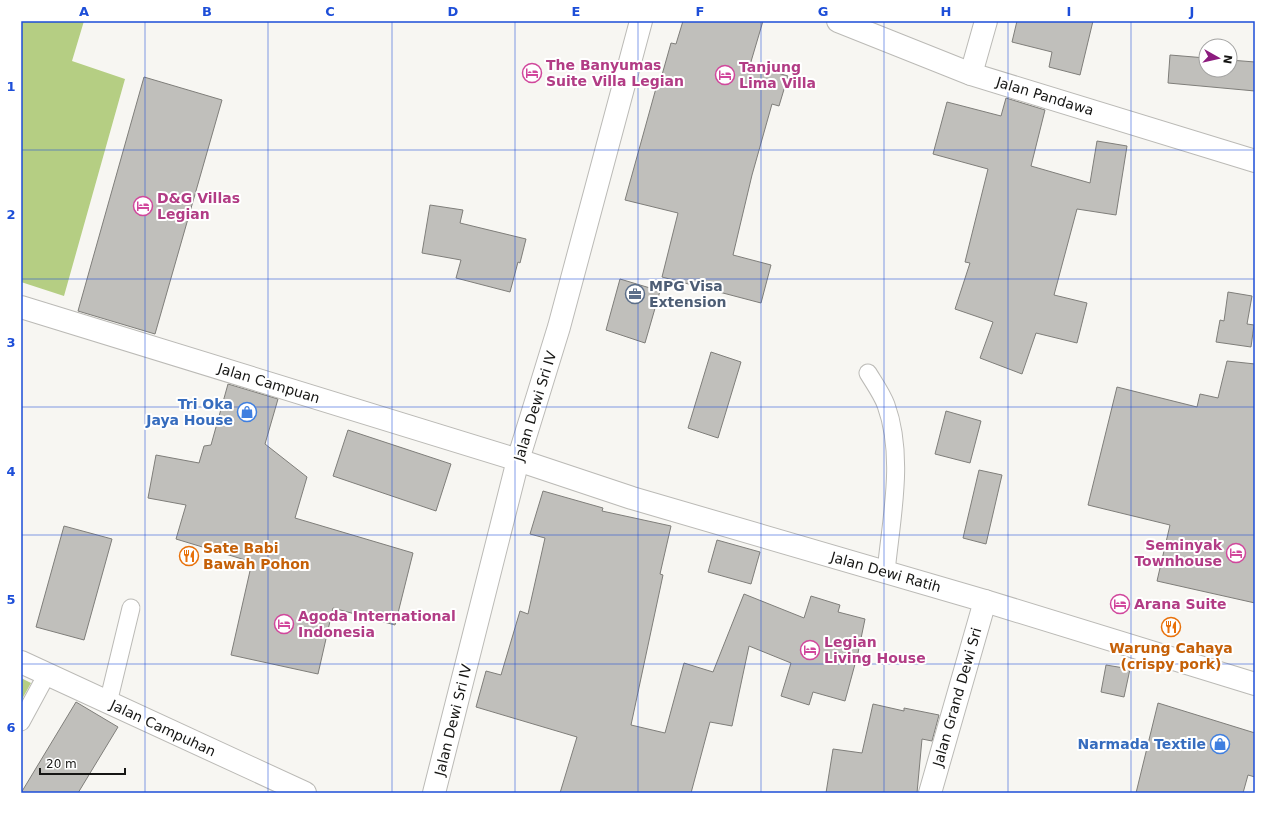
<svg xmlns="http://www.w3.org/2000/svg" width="1276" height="814" font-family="'DejaVu Sans',sans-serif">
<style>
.green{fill:#b5ce83}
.building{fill:#c0bfbb;stroke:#7f7e7a}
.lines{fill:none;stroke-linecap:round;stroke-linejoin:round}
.lane-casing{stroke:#bbbab6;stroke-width:19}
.street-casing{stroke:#bbbab6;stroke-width:24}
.lane{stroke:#fff;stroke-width:17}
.street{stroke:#fff;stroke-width:22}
.grid{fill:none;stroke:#1d4ed8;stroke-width:1;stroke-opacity:0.55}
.labels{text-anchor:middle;stroke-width:4;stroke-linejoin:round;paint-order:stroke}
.hotel-label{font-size:14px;font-weight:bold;fill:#b23c85;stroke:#fff;text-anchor:start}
.street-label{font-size:14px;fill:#161614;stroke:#fff}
.service-label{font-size:14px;font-weight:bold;fill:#4e5e75;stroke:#fff;text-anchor:start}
.shop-label{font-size:14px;font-weight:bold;fill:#366cbe;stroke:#fff;text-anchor:end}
.food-label{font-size:14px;font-weight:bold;fill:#c56008;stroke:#fff;text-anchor:start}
.neatline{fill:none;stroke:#1d4ed8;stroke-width:1.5}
.grid-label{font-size:13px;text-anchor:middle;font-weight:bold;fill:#1d4ed8}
</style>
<rect width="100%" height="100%" fill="#f7f6f2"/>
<g class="green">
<path d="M 21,21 L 84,21 L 72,61 L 125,79 L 64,296 L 21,282 Z"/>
<path d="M 21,678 L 31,683 L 21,701 Z"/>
</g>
<g class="building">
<path d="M 683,21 L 763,21 L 750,65 L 788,76 L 779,106 L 772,104 L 752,175 L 733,255 L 771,265 L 761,303 L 662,277 L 678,213 L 625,200 L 658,81 L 660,82 L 671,43 L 676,44 Z"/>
<path d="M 1017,21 L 1093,21 L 1080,75 L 1049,67 L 1052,52 L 1012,42 Z"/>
<path d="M 1170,55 L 1206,58 L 1206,70 L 1230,70 L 1230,60 L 1255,62 L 1255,91 L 1168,83 Z"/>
<path d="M 144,77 L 222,100 L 155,334 L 78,311 Z"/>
<path d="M 1006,98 L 1045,110 L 1031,166 L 1090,183 L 1097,141 L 1127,146 L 1116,215 L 1077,209 L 1054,295 L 1087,303 L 1077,343 L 1036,333 L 1022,374 L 980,358 L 993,322 L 955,309 L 970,263 L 965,262 L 988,169 L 933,154 L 947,102 L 1001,116 Z"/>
<path d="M 430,205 L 463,210 L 460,223 L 526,239 L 520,263 L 518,262 L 510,292 L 456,278 L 461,260 L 422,253 Z"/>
<path d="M 620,279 L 660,291 L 645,343 L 606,330 Z"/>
<path d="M 1228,292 L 1252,296 L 1247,324 L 1254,325 L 1251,347 L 1216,342 L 1220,320 L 1224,321 Z"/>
<path d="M 711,352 L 741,362 L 718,438 L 688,428 Z"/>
<path d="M 1227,361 L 1255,364 L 1255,603 L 1157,581 L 1170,525 L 1088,505 L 1117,387 L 1197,407 L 1200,394 L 1218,398 Z"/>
<path d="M 228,384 L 278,399 L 265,444 L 307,477 L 295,518 L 413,553 L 395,625 L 333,608 L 318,674 L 231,655 L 252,562 L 176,539 L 186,505 L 148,498 L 156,455 L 199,463 L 204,446 L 211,445 Z"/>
<path d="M 946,411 L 981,421 L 970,463 L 935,454 Z"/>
<path d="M 348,430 L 451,464 L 436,511 L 333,476 Z"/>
<path d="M 979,470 L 1002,475 L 986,544 L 963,538 Z"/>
<path d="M 543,491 L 603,508 L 602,511 L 671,526 L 660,574 L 663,575 L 631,725 L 665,733 L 684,663 L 713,672 L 744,594 L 804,618 L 811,596 L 840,605 L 838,612 L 865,619 L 858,653 L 845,701 L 813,692 L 809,705 L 781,696 L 791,663 L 749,646 L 732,726 L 710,722 L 691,793 L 560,793 L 577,737 L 476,707 L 486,671 L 501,675 L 520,611 L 528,614 L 545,538 L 530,534 Z"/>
<path d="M 64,526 L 112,539 L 84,640 L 36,627 Z"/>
<path d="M 717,540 L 760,552 L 751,584 L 708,572 Z"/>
<path d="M 1106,665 L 1130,669 L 1124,697 L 1101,692 Z"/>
<path d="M 76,702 L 118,727 L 78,793 L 21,793 Z"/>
<path d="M 1158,703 L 1255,733 L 1255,777 L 1248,775 L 1243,793 L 1136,793 Z"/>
<path d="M 873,704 L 904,711 L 904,708 L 939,715 L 932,741 L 922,739 L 917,793 L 826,793 L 833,749 L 862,753 Z"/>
</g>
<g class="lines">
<defs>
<g id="lane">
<path d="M 868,373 C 874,383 882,394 886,405 C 905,457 891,519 886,572"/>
<path d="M 108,703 L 131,608"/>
<path d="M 21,722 L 47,674"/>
</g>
<g id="street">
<path d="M 838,21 L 971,74 L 1255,161"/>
<path d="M 971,74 L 986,21"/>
<path d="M 21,307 L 518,460 L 632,498 L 985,601 L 1255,684"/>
<path d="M 21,662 L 305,793"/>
<path d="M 434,793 L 518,460 L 559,327 L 641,21"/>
<path d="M 930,793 L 985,601"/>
</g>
</defs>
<use href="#lane" class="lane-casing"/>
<use href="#street" class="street-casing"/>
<use href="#lane" class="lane"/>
<use href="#street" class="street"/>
</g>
<path class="grid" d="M 145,21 L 145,793M 268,21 L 268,793M 392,21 L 392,793M 515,21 L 515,793M 638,21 L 638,793M 761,21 L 761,793M 884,21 L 884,793M 1008,21 L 1008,793M 1131,21 L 1131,793M 21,150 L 1255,150M 21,279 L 1255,279M 21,407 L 1255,407M 21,535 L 1255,535M 21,664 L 1255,664"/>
<defs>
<symbol id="hotel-ring" viewBox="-11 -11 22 22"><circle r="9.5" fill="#fff" stroke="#d1479c" stroke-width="1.5"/><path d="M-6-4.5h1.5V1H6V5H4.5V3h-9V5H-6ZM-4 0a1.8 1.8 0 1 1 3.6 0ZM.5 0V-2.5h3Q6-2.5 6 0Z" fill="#d1479c"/></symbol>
<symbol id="office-ring" viewBox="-11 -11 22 22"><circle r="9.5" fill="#fff" stroke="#5c6f8a" stroke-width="1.5"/><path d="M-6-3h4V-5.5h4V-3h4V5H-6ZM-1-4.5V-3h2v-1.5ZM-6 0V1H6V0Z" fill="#5c6f8a"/></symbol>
<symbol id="shop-ring" viewBox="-11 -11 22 22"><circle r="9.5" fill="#fff" stroke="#3f7fe0" stroke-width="1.5"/><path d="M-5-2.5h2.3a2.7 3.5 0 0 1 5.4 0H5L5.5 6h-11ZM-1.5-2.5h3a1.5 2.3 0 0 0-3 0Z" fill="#3f7fe0"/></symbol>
<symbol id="restaurant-ring" viewBox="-11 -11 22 22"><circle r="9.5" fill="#fff" stroke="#e8710a" stroke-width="1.5"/><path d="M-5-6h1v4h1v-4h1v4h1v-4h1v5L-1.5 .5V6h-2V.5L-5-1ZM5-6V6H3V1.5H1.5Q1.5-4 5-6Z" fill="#e8710a"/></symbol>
</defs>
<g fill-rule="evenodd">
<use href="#hotel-ring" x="521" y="62" width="22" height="22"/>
<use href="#hotel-ring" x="714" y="64" width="22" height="22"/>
<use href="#hotel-ring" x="132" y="195" width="22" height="22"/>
<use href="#office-ring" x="624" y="283" width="22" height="22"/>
<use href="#shop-ring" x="236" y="401" width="22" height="22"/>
<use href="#hotel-ring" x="1225" y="542" width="22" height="22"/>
<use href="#restaurant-ring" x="178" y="545" width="22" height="22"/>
<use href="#hotel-ring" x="1109" y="593" width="22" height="22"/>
<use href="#hotel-ring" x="273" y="613" width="22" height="22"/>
<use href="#restaurant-ring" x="1160" y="616" width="22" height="22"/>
<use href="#hotel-ring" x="799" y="639" width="22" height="22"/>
<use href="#shop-ring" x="1209" y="733" width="22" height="22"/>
</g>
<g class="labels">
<g class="hotel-label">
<text x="546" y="70">The Banyumas<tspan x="546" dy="16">Suite Villa Legian</tspan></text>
<text x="739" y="72">Tanjung<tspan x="739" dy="16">Lima Villa</tspan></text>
<text x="157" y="203">D&amp;G Villas<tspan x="157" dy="16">Legian</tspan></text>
<text x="1222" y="550" text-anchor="end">Seminyak<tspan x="1222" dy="16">Townhouse</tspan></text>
<text x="1134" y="609">Arana Suite</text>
<text x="298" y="621">Agoda International<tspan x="298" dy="16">Indonesia</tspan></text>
<text x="824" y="647">Legian<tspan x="824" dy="16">Living House</tspan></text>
</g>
<g class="street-label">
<text transform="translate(1045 96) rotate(17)" y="5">Jalan Pandawa</text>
<text transform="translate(269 383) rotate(17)" y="5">Jalan Campuan</text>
<text transform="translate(535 406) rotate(-73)" y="5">Jalan Dewi Sri IV</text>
<text transform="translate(886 572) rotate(16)" y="5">Jalan Dewi Ratih</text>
<text transform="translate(957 697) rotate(-74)" y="5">Jalan Grand Dewi Sri</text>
<text transform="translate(453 720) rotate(-76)" y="5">Jalan Dewi Sri IV</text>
<text transform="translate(163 728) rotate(25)" y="5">Jalan Campuhan</text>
</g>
<g class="service-label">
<text x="649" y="291">MPG Visa<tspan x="649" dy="16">Extension</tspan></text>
</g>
<g class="shop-label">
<text x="233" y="409">Tri Oka<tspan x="233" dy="16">Jaya House</tspan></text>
<text x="1206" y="749">Narmada Textile</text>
</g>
<g class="food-label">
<text x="203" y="553">Sate Babi<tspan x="203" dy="16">Bawah Pohon</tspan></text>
<text x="1171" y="653" text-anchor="middle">Warung Cahaya<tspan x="1171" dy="16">(crispy pork)</tspan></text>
</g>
</g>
<rect width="1276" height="814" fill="none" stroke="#ffffff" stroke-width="44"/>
<g transform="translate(1218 58) rotate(98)"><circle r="19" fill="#ffffff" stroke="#a2a2a1"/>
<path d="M0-3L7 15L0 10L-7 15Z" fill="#8c1b7e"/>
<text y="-6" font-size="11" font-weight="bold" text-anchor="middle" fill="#161614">N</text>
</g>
<path d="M40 768v6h85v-6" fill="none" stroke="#161614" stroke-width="2"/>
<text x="46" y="768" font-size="12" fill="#161614" stroke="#ffffff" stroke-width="3" paint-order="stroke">20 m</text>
<rect x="22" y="22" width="1232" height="770" class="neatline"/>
<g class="grid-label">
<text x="84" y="16">A</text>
<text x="207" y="16">B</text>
<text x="330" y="16">C</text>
<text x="453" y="16">D</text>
<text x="576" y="16">E</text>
<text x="700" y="16">F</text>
<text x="823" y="16">G</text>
<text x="946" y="16">H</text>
<text x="1069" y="16">I</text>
<text x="1192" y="16">J</text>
<text x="11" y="91">1</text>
<text x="11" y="219">2</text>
<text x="11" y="347">3</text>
<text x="11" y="476">4</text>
<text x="11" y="604">5</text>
<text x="11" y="732">6</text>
</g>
</svg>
